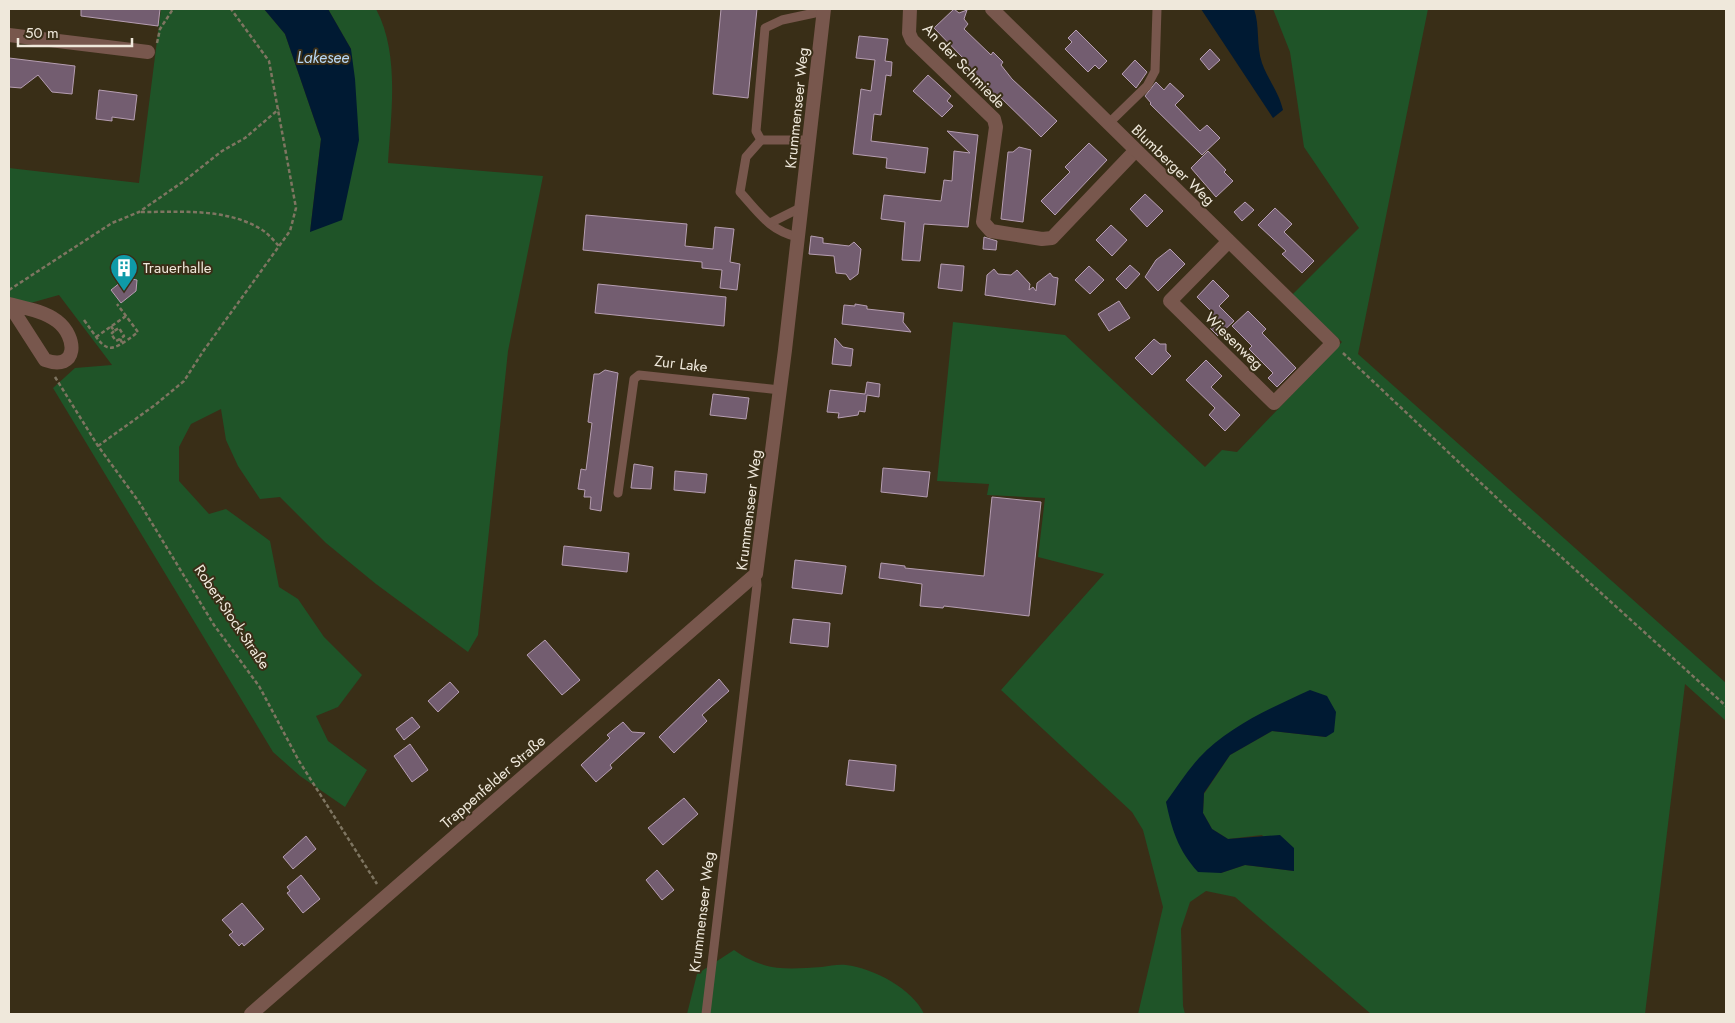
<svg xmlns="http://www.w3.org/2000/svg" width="1735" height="1023" font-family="Jost,sans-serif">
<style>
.green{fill:#1f5428;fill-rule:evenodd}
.water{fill:#001a33}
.building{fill:#735d70;stroke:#b69eb2}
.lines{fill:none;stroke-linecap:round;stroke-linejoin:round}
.path{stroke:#7e7561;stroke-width:2.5;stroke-dasharray:4 2.5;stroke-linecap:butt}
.service{stroke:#78574d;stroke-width:9}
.minor{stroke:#78574d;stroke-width:14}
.labels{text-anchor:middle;stroke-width:4;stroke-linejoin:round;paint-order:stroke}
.street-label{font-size:15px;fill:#efe8db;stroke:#392e17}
.poi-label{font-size:15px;fill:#efe8db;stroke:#392e17;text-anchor:start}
.water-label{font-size:16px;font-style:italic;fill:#b6d6f3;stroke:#392e17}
</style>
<rect width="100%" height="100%" fill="#392e17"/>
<g class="green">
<path d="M 161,9 L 264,9 L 285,34 L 321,139 L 310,232 L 351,49 L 328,9 L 376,9 C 400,54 391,113 388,163 L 543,176 L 508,351 L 478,635 L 468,652 L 376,584 L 326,543 L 280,497 L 260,499 L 238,466 L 226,440 L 221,409 L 191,424 L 179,447 L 179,481 L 209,514 L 226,509 L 270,541 L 279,587 L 298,599 L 324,637 L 362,675 L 338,707 L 316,716 L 328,741 L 367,770 L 345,807 L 300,776 L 273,752 L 53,388 L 75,368 L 112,365 L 59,295 L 9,309 L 9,168 L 139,183 Z"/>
<path d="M 1273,9 L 1428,9 L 1358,354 L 1726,683 L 1726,721 L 1685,684 L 1645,1014 L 1371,1014 L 1235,897 L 1206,891 L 1190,902 L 1181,929 L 1183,1006 L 1185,1014 L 1138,1014 L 1163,907 L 1143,830 L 1132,812 L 1001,690 L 1104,574 L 1038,557 L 1045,498 L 987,495 L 989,484 L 937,481 L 953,322 L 1065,335 L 1205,467 L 1222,450 L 1237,452 L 1342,342 L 1292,295 L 1359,228 L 1304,147 L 1290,52 ZM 1310,691 L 1326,737 L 1272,731 L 1230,755 L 1204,794 L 1203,813 L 1212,829 L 1228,839 L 1262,835 L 1294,871 L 1245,865 L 1221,873 L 1166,802 Z"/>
<path d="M 734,950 C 765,972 787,969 822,967 C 830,966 838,964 846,965 C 873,968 913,989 924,1014 L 687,1014 L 697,974 Z"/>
</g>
<g class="water">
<path d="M 264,9 L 328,9 L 351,49 L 355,79 L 359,140 L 342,220 L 310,232 L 321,139 L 285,34 Z"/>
<path d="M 1201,9 L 1254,9 C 1260,26 1256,45 1262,63 C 1268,80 1279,92 1283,110 L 1273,118 Z"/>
<path d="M 1310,690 L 1327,696 L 1336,712 L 1334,732 L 1326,737 L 1272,731 L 1230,755 L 1204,793 L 1203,813 L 1212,829 L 1228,839 L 1280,835 L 1294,848 L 1294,871 L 1245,865 L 1221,873 L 1198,872 C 1178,850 1172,830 1166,802 C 1177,787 1187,771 1199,758 C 1229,726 1271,708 1310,690 Z"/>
</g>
<g class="building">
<path d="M 81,9 L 160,9 L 158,26 L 81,16 Z"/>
<path d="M 721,9 L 757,9 L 748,98 L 713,94 Z"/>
<path d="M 954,9 L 959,13 L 967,10 L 964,19 L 968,24 L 964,29 L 991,55 L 993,52 L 1003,62 L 1001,65 L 1012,79 L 1057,121 L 1041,137 L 997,94 L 993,99 L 957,64 L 963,58 L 934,28 Z"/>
<path d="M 1076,30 L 1107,61 L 1099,69 L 1095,65 L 1088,72 L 1065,49 L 1072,42 L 1068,38 Z"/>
<path d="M 859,36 L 888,39 L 885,61 L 892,62 L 891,76 L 886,75 L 881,115 L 874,114 L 871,141 L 928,148 L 925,173 L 886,168 L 887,158 L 853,154 L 861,89 L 871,91 L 875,60 L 856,58 Z"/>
<path d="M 1210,49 L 1220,60 L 1209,70 L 1200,59 Z"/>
<path d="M 9,58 L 75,66 L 72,94 L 52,92 L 38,75 L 21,88 L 9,87 Z"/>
<path d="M 1135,60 L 1147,72 L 1136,88 L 1122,74 Z"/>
<path d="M 928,75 L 951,96 L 947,101 L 953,106 L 942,117 L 913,91 Z"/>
<path d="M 1156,82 L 1164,90 L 1170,83 L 1184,96 L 1175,105 L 1200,131 L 1207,125 L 1220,138 L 1202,155 L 1150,104 L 1151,103 L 1145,96 Z"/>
<path d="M 99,90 L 137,95 L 134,120 L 112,117 L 112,121 L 96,119 Z"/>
<path d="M 947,131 L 978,135 L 968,227 L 924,224 L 920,261 L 902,260 L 905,222 L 881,219 L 884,195 L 941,201 L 944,180 L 952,181 L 954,151 L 970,153 Z"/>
<path d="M 1089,143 L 1107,160 L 1055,215 L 1041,201 L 1070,172 L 1065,167 Z"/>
<path d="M 1019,147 L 1031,150 L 1023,222 L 1001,219 L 1008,152 L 1013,152 Z"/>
<path d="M 1208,151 L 1226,170 L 1224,172 L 1233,181 L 1216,197 L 1191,168 Z"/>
<path d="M 1145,194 L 1163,211 L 1147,227 L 1130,209 Z"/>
<path d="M 1245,202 L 1254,210 L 1242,221 L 1234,212 Z"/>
<path d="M 1275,208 L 1292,224 L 1284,232 L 1314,261 L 1302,273 L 1282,254 L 1286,251 L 1258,225 Z"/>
<path d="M 586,215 L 687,224 L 685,246 L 713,249 L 715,227 L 734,229 L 730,262 L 740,264 L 737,290 L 720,288 L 722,270 L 702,268 L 702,262 L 583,250 Z"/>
<path d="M 1111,225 L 1127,240 L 1112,256 L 1096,240 Z"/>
<path d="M 811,236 L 823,238 L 823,243 L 849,246 L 854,242 L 861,249 L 858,274 L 850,280 L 846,274 L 836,273 L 834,256 L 809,254 Z"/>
<path d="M 984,237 L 997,241 L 996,250 L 983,249 Z"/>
<path d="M 1170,249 L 1185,264 L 1158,291 L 1145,277 L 1156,260 Z"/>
<path d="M 941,264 L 964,266 L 962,291 L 938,288 Z"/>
<path d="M 1130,265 L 1140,274 L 1126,289 L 1116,279 Z"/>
<path d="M 1089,266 L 1104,280 L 1090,294 L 1075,280 Z"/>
<path d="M 994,269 L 998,274 L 1011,275 L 1017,270 L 1030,284 L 1029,290 L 1033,287 L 1036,291 L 1037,283 L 1050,273 L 1053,277 L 1058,278 L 1055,305 L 985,295 L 987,275 Z"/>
<path d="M 126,278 L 137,280 L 136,291 L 121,303 L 111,290 Z"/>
<path d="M 1213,280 L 1229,296 L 1219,306 L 1234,321 L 1218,336 L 1210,328 L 1215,323 L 1208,316 L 1212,312 L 1197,297 Z"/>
<path d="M 598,284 L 726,297 L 724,326 L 595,313 Z"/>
<path d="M 1119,301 L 1130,318 L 1109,331 L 1098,314 Z"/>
<path d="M 855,304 L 867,306 L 867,309 L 904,313 L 903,322 L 911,332 L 842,324 L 844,305 L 855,306 Z"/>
<path d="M 1248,311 L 1266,329 L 1262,333 L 1296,368 L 1277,387 L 1268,378 L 1273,373 L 1249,349 L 1252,346 L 1232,326 Z"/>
<path d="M 835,338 L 843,347 L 853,349 L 851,366 L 832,364 Z"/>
<path d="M 1154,339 L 1160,344 L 1166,344 L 1166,351 L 1171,356 L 1152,375 L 1135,358 Z"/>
<path d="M 1206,360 L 1222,376 L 1211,387 L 1240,415 L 1225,431 L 1209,415 L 1215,408 L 1186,380 Z"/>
<path d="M 605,370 L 618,373 L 601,511 L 590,509 L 591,497 L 584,497 L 585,490 L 578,489 L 581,469 L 586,470 L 592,423 L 588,422 L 594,374 L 599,374 Z"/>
<path d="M 867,382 L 880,384 L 879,397 L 867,395 L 865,412 L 859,411 L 858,415 L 838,418 L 839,413 L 827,412 L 830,390 L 865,394 Z"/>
<path d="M 713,394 L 749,398 L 746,419 L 710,415 Z"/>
<path d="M 634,464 L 653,467 L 651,489 L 631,488 Z"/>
<path d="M 883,468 L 930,472 L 927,497 L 881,492 Z"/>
<path d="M 675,471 L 707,474 L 705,493 L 674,490 Z"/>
<path d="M 992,497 L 1041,502 L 1029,616 L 944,606 L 943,608 L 920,606 L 922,584 L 879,578 L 881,563 L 905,566 L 905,568 L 984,576 Z"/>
<path d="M 564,546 L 629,553 L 627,572 L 562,565 Z"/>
<path d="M 795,560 L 846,566 L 842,594 L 792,588 Z"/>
<path d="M 793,619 L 830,623 L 828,647 L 790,643 Z"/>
<path d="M 545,640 L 580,680 L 562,695 L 527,655 Z"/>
<path d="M 719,679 L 729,691 L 702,715 L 707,721 L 674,753 L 659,737 Z"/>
<path d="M 450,682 L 459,692 L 438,712 L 428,701 Z"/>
<path d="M 412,717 L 420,727 L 404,740 L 396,729 Z"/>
<path d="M 623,722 L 632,732 L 645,733 L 610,765 L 612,768 L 596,782 L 581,765 L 610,738 L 607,735 Z"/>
<path d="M 410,744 L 428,770 L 412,782 L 394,756 Z"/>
<path d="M 849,760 L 896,765 L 894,791 L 846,785 Z"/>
<path d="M 684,798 L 698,814 L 663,845 L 648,828 Z"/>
<path d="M 306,836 L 316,849 L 293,869 L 283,857 Z"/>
<path d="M 657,870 L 674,890 L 662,900 L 646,880 Z"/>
<path d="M 301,875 L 320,899 L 303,913 L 287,893 L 290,891 L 287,887 Z"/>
<path d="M 242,903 L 264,929 L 244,946 L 242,943 L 239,946 L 229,935 L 233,932 L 222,920 Z"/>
</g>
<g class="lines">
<g class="path">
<path d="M 157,43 L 160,29 L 173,9"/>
<path d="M 141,212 C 180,212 224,208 259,228 C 267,232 273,240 279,246"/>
<path d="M 9,290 L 112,223 L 139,212 L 184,181 L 222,151 L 245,138 L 279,109"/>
<path d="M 84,320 C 106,350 105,358 138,332 L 117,304"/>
<path d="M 111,326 L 114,331 L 119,328 L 124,336 L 120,339 L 123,344"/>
<path d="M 114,331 L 111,334 L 116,341 L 120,339"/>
<path d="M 96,337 L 126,316"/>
<path d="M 1343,353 L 1517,517 L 1726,706"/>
<path d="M 55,377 L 98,446 L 139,502 L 214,625 L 259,686 L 299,761 L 377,884"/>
<path d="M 98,446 L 155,405 L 184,381 L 204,350 L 290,231 L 296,208 L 269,61 L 231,9"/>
</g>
<g class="service">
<path d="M 1108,124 L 1147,86 L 1155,71 L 1157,9"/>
<path d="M 761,140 L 746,157 L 740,192 C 759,213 770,231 798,237"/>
<path d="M 809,140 L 761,140 L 756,131 L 765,28 L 782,20 L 824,11"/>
<path d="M 770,223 L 802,207"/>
<path d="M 618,493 L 634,379 L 639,375 L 780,390"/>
<path d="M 706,1014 L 757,585 L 756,574"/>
</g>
<g class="minor">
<path d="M 910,9 L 909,33 L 912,40 L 994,119 L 996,127 L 983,222 L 991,231 L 1042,239 L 1052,238 L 1135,151"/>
<path d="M 992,9 L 1333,343 L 1274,403 L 1170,301 L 1228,242"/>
<path d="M 9,35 L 148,52"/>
<path d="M 9,304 L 45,360 C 78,372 78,337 57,321 C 44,311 25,308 9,304"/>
<path d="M 251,1014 L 756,574 L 785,350 L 824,9"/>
</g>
</g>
<defs>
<symbol id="building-pin" viewBox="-11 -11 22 30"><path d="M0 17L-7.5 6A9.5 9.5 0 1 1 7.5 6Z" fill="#0f9aa8" stroke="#392e17"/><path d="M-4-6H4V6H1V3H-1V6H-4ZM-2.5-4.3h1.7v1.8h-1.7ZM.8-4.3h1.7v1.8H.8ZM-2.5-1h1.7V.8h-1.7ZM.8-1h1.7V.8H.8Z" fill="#fff"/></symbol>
</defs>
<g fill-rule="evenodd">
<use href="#building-pin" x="108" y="252" width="32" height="43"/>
</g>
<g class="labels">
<g class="street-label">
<text transform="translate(964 66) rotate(46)" y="5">An der Schmiede</text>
<text transform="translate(797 108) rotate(-84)" y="5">Krummenseer Weg</text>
<text transform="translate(1173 165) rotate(44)" y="5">Blumberger Weg</text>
<text transform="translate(1234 341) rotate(44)" y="5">Wiesenweg</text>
<text transform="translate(681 364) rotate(7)" y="5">Zur Lake</text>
<text transform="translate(749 510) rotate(-83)" y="5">Krummenseer Weg</text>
<text transform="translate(232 617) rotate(56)" y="5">Robert-Stock-Straße</text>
<text transform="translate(493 782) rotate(-41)" y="5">Trappenfelder Straße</text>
<text transform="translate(702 912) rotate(-83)" y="5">Krummenseer Weg</text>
</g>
<g class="poi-label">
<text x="143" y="273">Trauerhalle</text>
</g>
<g class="water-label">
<text x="323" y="63">Lakesee</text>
</g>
</g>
<rect width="1735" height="1023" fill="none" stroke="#efe8db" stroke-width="20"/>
<path d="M18 38v8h114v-8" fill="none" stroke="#efe8db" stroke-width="2.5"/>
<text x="25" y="38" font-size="15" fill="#efe8db" stroke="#392e17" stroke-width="4" paint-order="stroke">50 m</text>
</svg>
